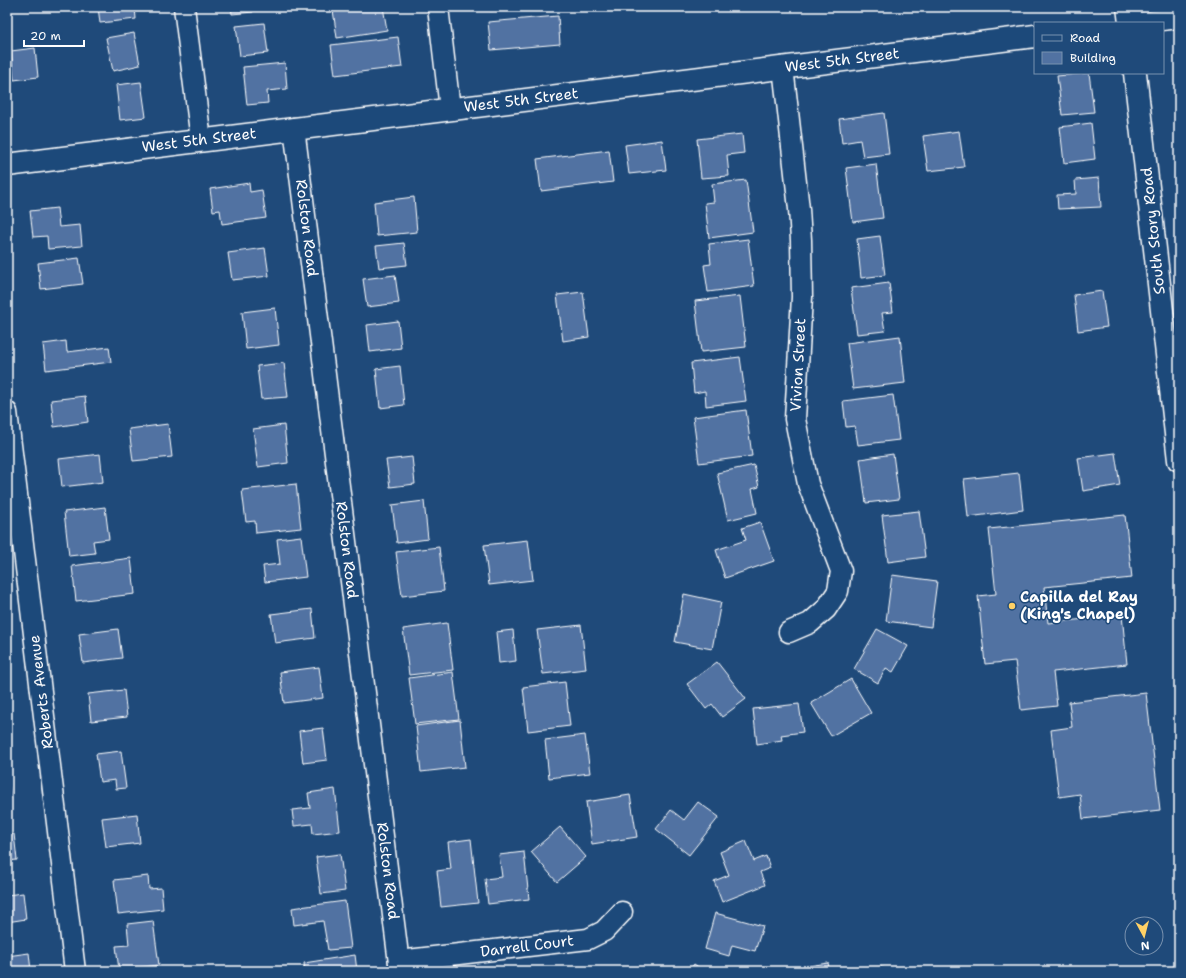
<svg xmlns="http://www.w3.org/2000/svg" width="1186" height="978" font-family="'Shantell Sans',sans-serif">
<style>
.building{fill:#5172a2;stroke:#fff}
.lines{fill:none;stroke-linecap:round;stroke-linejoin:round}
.street-casing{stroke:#fff;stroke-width:23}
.secondary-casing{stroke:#fff;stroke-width:25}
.street{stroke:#1f4a7a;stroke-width:20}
.secondary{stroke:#1f4a7a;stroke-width:22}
.poi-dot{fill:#ffd166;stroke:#1f4a7a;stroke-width:1.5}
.labels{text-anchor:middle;stroke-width:3;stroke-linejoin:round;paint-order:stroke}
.street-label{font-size:15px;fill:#fff;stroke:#1f4a7a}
.poi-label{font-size:15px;font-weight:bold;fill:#fff;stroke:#1f4a7a;text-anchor:start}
</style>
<rect width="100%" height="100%" fill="#1f4a7a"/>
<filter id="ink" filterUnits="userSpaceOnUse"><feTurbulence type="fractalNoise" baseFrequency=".025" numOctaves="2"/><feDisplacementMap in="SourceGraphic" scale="8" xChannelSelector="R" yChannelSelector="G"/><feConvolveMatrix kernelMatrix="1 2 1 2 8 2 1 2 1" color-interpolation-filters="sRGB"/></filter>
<g filter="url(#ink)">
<g class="building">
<path d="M 98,7 L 135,7 L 136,19 L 100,23 Z"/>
<path d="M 231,7 L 253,7 L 253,12 L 232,14 Z"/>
<path d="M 350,7 L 383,7 L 387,30 L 337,38 L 333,10 Z"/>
<path d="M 490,7 L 524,7 L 490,11 Z"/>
<path d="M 558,16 L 560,44 L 491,50 L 488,22 Z"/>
<path d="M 264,23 L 268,53 L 240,56 L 236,26 Z"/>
<path d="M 134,33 L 140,65 L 113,71 L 106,38 Z"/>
<path d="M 398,37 L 402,67 L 335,75 L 331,45 Z"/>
<path d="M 35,48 L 38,77 L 14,80 L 11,51 Z"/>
<path d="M 285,63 L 287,89 L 267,91 L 268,103 L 247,105 L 243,67 Z"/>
<path d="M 1089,73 L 1094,112 L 1062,115 L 1057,76 Z"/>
<path d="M 141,82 L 146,117 L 120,120 L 116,85 Z"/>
<path d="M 884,113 L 889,154 L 863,157 L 860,140 L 842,143 L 839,119 Z"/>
<path d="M 1091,123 L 1095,159 L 1064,163 L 1060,127 Z"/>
<path d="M 959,131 L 964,167 L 928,171 L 923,136 Z"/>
<path d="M 742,134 L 744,153 L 727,155 L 729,176 L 701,178 L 697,139 Z"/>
<path d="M 662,140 L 666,170 L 629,174 L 625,145 Z"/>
<path d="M 609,150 L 613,182 L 541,191 L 537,159 Z"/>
<path d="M 876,164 L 883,218 L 853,222 L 846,168 Z"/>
<path d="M 1099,178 L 1101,207 L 1058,209 L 1057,195 L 1076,194 L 1075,180 Z"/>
<path d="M 746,180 L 753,232 L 709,238 L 705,203 L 714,202 L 712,184 Z"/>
<path d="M 249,183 L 250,192 L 262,190 L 266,218 L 222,224 L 220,210 L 213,211 L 210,189 Z"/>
<path d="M 414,197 L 417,232 L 377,236 L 374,202 Z"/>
<path d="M 57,208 L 59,227 L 80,225 L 82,246 L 48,249 L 47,236 L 33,237 L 30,211 Z"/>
<path d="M 880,236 L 885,275 L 861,278 L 857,239 Z"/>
<path d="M 748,239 L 754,286 L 708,292 L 704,265 L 711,264 L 709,244 Z"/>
<path d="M 404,243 L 407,265 L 379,268 L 376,246 Z"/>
<path d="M 265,248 L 269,276 L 232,280 L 228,253 Z"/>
<path d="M 79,258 L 83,284 L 41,289 L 38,263 Z"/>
<path d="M 395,275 L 399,303 L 367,307 L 363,279 Z"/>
<path d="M 889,283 L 893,312 L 882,313 L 885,331 L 857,334 L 851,288 Z"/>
<path d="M 1102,291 L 1107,327 L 1078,331 L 1074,295 Z"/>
<path d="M 583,292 L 589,337 L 563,341 L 557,295 Z"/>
<path d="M 740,296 L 746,347 L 701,352 L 695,301 Z"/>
<path d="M 275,308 L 279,345 L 246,349 L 242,312 Z"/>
<path d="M 398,321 L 401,348 L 370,352 L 367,325 Z"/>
<path d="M 900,336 L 905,383 L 853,389 L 847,343 Z"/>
<path d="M 66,341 L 67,352 L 109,347 L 111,362 L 46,370 L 43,344 Z"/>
<path d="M 740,357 L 746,401 L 706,406 L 705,391 L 694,393 L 691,363 Z"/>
<path d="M 284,363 L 288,397 L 261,399 L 257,366 Z"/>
<path d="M 400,366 L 404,405 L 380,408 L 376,369 Z"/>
<path d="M 893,395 L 899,440 L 858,445 L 855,426 L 846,427 L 843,401 Z"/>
<path d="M 85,396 L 88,422 L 54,427 L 51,400 Z"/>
<path d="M 746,410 L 752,456 L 699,463 L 693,417 Z"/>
<path d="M 168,424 L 172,457 L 133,461 L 129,429 Z"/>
<path d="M 284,425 L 288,463 L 258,467 L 253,429 Z"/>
<path d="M 1115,453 L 1120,485 L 1083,491 L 1078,458 Z"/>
<path d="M 100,454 L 103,482 L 62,487 L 59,459 Z"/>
<path d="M 893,454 L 899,499 L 866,503 L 860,459 Z"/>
<path d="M 412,457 L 415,484 L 390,487 L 386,460 Z"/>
<path d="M 754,465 L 759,487 L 752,489 L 757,513 L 728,520 L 717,473 Z"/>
<path d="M 1019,473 L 1023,510 L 968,517 L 964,479 Z"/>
<path d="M 296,484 L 301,528 L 256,533 L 255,521 L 246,522 L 242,490 Z"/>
<path d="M 424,501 L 428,539 L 397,543 L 392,505 Z"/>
<path d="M 105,507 L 109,539 L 93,541 L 95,553 L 69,556 L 64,512 Z"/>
<path d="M 919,511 L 925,557 L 888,562 L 882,515 Z"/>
<path d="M 1125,515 L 1132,578 L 1044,587 L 1048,623 L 1122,615 L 1127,664 L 1053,672 L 1057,706 L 1021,710 L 1015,661 L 985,664 L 978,596 L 996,594 L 989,529 Z"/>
<path d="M 760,522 L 774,561 L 725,578 L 716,550 L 746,540 L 742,528 Z"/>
<path d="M 301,536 L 306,577 L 265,582 L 263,566 L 280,564 L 277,539 Z"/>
<path d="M 528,540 L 533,580 L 489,585 L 484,545 Z"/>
<path d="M 439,547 L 444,591 L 402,596 L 396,552 Z"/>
<path d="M 131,558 L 135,594 L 76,601 L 72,566 Z"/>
<path d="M 892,575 L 937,581 L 931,627 L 886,621 Z"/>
<path d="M 684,594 L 721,602 L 712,649 L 675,642 Z"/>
<path d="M 312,609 L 315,638 L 275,643 L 271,614 Z"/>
<path d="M 447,623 L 453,670 L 409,675 L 403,629 Z"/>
<path d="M 581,625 L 586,669 L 543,674 L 537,630 Z"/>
<path d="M 118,629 L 122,658 L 83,663 L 79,634 Z"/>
<path d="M 877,629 L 908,646 L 893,672 L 886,668 L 878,683 L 854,669 Z"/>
<path d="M 513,630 L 516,661 L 499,663 L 496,632 Z"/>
<path d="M 717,662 L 746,699 L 722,717 L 712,704 L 706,709 L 687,684 Z"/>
<path d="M 319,667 L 323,698 L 284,703 L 280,672 Z"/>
<path d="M 453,672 L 459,719 L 415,724 L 409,678 Z"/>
<path d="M 851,679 L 871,713 L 831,736 L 811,703 Z"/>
<path d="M 565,682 L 570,726 L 528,731 L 523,687 Z"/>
<path d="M 124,690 L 127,717 L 91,721 L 88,694 Z"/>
<path d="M 1146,693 L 1160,810 L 1083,819 L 1080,794 L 1059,797 L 1051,730 L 1072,727 L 1069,702 Z"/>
<path d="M 799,704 L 803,732 L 781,735 L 782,740 L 757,744 L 753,709 Z"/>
<path d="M 460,720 L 465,767 L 421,772 L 416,726 Z"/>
<path d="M 323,728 L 327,760 L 303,763 L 299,731 Z"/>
<path d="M 585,735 L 590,773 L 549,778 L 545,740 Z"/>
<path d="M 121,751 L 126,788 L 116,789 L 115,780 L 100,782 L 96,754 Z"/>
<path d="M 7,772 L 10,799 L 7,799 Z"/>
<path d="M 335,789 L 340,831 L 313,834 L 312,824 L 294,826 L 292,810 L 310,808 L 308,793 Z"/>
<path d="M 630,795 L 637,837 L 592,844 L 586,802 Z"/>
<path d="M 698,802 L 719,817 L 689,855 L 656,829 L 671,810 L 684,820 Z"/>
<path d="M 137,814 L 140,843 L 106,847 L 102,818 Z"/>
<path d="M 560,827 L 586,857 L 557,882 L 531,852 Z"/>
<path d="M 14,834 L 17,860 L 7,861 L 7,835 Z"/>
<path d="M 471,839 L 478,903 L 441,907 L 437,871 L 451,869 L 448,842 Z"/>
<path d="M 746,841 L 754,861 L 766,856 L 770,868 L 760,872 L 765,885 L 722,902 L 714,881 L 729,875 L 720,852 Z"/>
<path d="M 524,852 L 529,899 L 488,904 L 485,879 L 502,877 L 499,855 Z"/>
<path d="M 340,854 L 345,891 L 321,894 L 316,857 Z"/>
<path d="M 148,876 L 149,889 L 161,888 L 163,909 L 118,914 L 114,880 Z"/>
<path d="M 23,893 L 26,919 L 7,922 L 7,895 Z"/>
<path d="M 345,901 L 351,948 L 328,950 L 323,921 L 294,925 L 292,908 Z"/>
<path d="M 715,913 L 763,926 L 755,951 L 732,945 L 729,956 L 705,949 Z"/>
<path d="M 153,921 L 159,965 L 119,970 L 116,946 L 129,945 L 127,924 Z"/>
<path d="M 29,953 L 31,971 L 7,971 L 7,956 Z"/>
<path d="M 355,955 L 357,971 L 305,971 L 304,963 Z"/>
<path d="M 828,963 L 830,971 L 802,971 L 802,967 Z"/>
<path d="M 694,964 L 704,971 L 689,971 Z"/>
<path d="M 881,967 L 892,971 L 879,971 Z"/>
</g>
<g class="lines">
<defs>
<g id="street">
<path d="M 184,7 L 201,140"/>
<path d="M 438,7 L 450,109"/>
<path d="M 1136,23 L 1179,18"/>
<path d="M 783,67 L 799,209 L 801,240 L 802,297 L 795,419 L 808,484 L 841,571 L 838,591 L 826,609 L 810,623 L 789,632"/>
<path d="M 294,128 L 400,971"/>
<path d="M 7,412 L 75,971"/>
<path d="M 399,961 L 588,939 L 604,931 L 622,912"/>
</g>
<g id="secondary">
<path d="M 1128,7 L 1130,23"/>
<path d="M 1135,73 L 1179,460"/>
<path d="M 7,165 L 1035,36"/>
</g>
</defs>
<use href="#street" class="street-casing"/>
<use href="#secondary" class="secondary-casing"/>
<use href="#street" class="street"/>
<use href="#secondary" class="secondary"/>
</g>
</g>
<circle class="poi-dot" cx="1012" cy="606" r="4"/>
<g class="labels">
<g class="street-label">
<text transform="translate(842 60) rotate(-7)" y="5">West 5th Street</text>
<text transform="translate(521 100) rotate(-7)" y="5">West 5th Street</text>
<text transform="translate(199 140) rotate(-7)" y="5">West 5th Street</text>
<text transform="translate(307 228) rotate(83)" y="5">Rolston Road</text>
<text transform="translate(1153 231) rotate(-96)" y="5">South Story Road</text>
<text transform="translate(798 365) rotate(-87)" y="5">Vivion Street</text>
<text transform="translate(347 550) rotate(83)" y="5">Rolston Road</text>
<text transform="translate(41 692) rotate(-97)" y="5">Roberts Avenue</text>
<text transform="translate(388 871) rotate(83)" y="5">Rolston Road</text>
<text transform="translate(527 946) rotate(-7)" y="5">Darrell Court</text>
</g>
<g class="poi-label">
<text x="1020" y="602">Capilla del Ray<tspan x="1020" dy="17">(King's Chapel)</tspan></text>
</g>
</g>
<rect width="1186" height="978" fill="none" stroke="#1f4a7a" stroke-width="24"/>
<rect x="12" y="12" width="1162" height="954" fill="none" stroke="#fff" stroke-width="1.5" filter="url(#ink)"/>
<rect x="1034" y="22" width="130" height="52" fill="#1f4a7a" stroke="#7992af"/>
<rect x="1042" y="35" width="20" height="6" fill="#1f4a7a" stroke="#7992af"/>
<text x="1070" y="42" font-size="12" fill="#ffffff">Road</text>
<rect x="1042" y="52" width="20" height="12" fill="#5172a2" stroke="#7992af"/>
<text x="1070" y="62" font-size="12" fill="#ffffff">Building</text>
<g transform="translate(1144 936) rotate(173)"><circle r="19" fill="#1f4a7a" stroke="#7992af"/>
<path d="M0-3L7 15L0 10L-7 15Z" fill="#ffd166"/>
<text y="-6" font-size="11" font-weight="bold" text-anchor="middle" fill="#ffffff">N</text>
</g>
<path d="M24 40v6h60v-6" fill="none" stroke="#ffffff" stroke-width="2"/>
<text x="30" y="40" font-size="12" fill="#ffffff" stroke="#1f4a7a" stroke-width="3" paint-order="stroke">20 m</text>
</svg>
